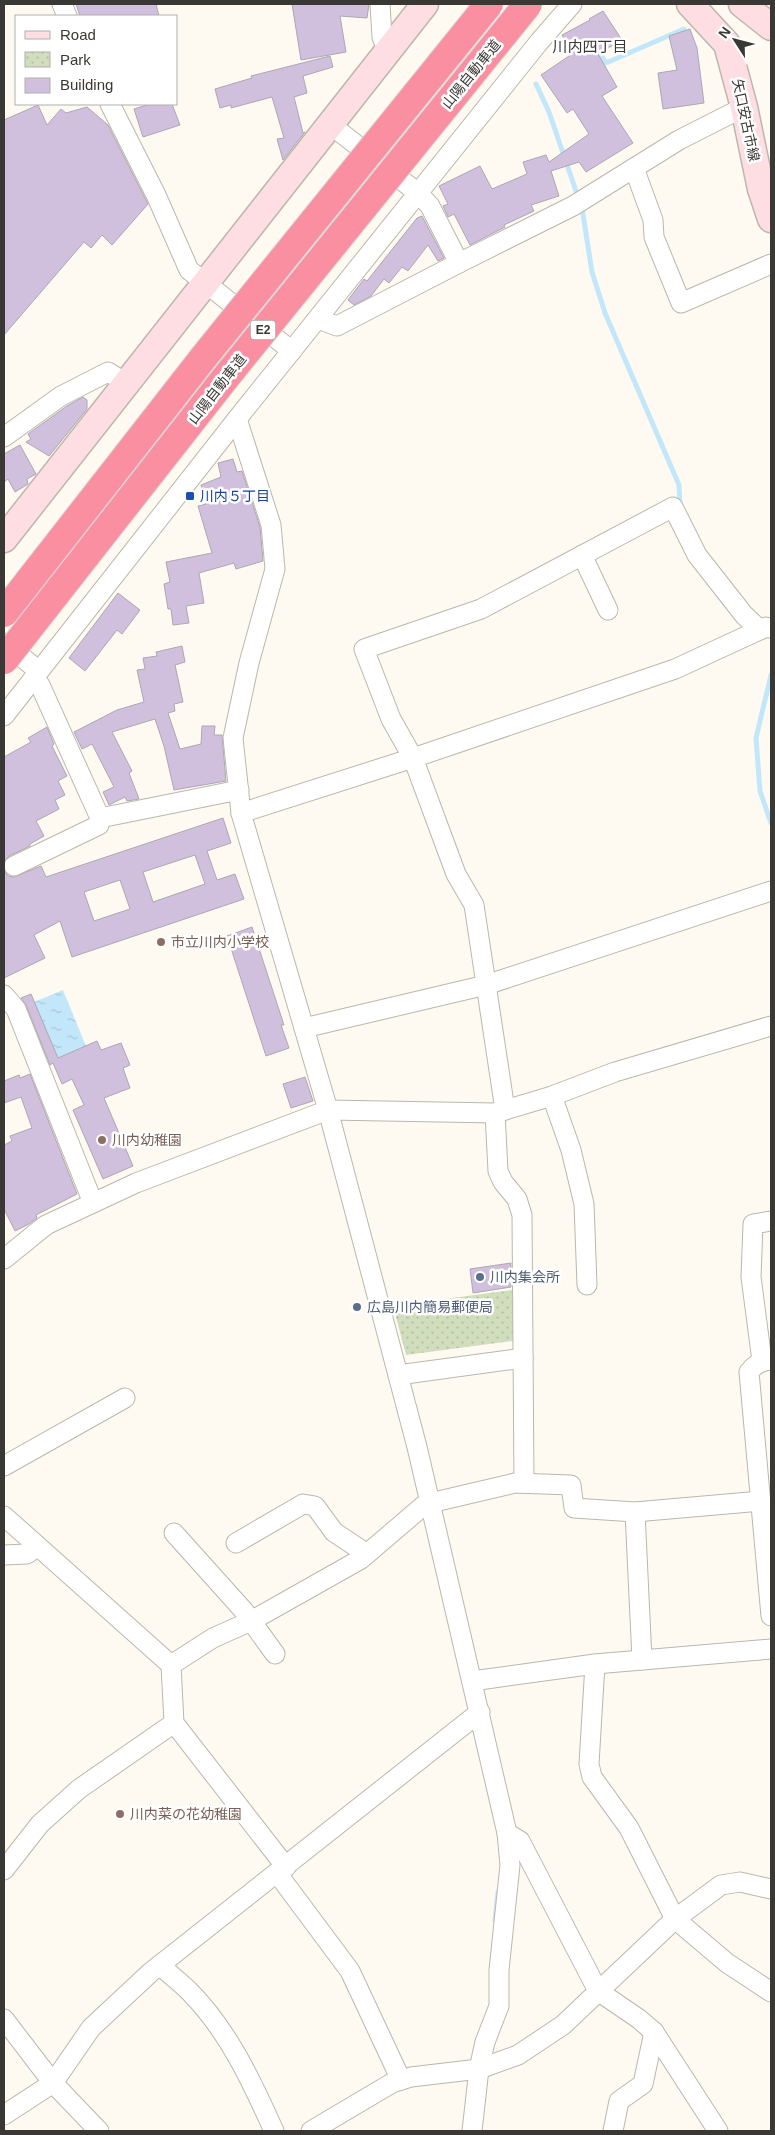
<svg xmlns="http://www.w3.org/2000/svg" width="775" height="2135" font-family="Arial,'Noto Sans JP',sans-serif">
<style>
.park{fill:url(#park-dots)}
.water{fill:url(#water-ripples)}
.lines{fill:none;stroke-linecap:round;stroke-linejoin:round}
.stream{stroke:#c3e7fa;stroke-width:5}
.building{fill:#d0c0de;stroke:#aca7b1;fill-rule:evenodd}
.street-casing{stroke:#bbb7ac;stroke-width:21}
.secondary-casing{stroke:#bbb7ac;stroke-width:29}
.street{stroke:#fff;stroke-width:19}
.secondary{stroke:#fedde3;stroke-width:26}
.highway-bridge-casing{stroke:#d8d7d6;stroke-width:30;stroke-linecap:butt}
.highway-bridge{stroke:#fb8fa2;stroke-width:28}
.transit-dot{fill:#1a4fb4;stroke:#fff;stroke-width:2}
.education-dot{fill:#8d6e63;stroke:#fff;stroke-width:2}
.service-dot{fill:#5c6f8a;stroke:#fff;stroke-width:2}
.labels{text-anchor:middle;stroke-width:5;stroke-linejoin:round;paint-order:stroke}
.shield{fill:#fff;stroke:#757471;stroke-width:1}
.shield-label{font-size:12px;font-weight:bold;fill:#3a3834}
.street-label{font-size:14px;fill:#3a3834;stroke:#fff}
.transit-label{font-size:14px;fill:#164399;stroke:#fff;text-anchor:start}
.education-label{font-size:14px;fill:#785e54;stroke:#fff;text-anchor:start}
.service-label{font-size:14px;fill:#4e5e75;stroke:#fff;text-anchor:start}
.neighbourhood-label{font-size:15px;fill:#3a3834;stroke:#fff}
</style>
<defs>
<pattern id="park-dots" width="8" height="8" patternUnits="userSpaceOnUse" patternTransform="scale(1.25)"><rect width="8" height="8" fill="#d1debd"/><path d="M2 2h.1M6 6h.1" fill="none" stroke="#b4bfa3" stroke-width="1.8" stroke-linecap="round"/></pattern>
<pattern id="water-ripples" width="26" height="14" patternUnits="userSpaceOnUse" patternTransform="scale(1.25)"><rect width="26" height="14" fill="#c3e7fa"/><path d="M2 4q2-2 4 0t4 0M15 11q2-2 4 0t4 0" fill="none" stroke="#a8c7d7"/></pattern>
</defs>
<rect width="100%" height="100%" fill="#fffaf1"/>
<path class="park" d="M 519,1289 L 520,1340 L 406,1355 L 393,1306 Z"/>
<path class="water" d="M 63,990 L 86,1046 L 58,1058 L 34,1002 Z"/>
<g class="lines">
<g class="stream">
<path d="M 596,47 L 606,63 L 684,29"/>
<path d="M 536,84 L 549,112 L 577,194"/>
<path d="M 582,208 L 592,272 L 605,313 L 679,485 L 680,506"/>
<path d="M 771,675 L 756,738 L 760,791 L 771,823"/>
<path d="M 495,1920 L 498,1892"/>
</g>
</g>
<g class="building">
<path d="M 76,4 L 156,4 L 159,16 L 80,16 Z"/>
<path d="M 292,4 L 369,4 L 367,18 L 340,16 L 346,52 L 301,60 Z"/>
<path d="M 603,11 L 622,40 L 598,54 L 617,87 L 602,96 L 633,143 L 586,172 L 579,162 L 551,171 L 559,196 L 531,205 L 534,211 L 504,225 L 505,227 L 470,245 L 454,214 L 448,217 L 443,206 L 448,204 L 439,186 L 480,166 L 492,189 L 527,174 L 523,162 L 546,155 L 549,162 L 589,134 L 573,109 L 567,113 L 541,75 L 572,54 L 562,35 L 590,20 L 589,19 Z"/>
<path d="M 690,29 L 697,48 L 704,103 L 663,109 L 658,73 L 677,70 L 669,36 Z"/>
<path d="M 330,56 L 333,67 L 303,76 L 307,93 L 294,97 L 303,133 L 305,132 L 283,160 L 277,139 L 284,138 L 272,97 L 231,108 L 231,105 L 220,108 L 215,89 L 252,78 L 251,76 Z"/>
<path d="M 150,104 L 172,104 L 180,125 L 143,137 L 134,109 Z"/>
<path d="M 38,105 L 47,125 L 61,109 L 66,113 L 87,107 L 108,125 L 148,204 L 112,245 L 102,235 L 91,248 L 84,242 L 4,335 L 4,120 Z"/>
<path d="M 422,216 L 444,258 L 438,261 L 428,245 L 408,271 L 402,267 L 389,283 L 384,279 L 371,296 L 354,305 L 348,300 L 364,279 L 367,281 L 417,218 Z"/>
<path d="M 83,397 L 87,400 L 87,409 L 49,456 L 26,442 L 31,439 L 28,434 L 67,406 Z"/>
<path d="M 20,445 L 36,474 L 27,479 L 28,484 L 15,492 L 8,479 L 4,482 L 4,454 Z"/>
<path d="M 233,459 L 237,472 L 242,471 L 260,527 L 263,561 L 236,569 L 234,563 L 199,573 L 204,603 L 186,606 L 189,623 L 173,625 L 171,609 L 168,609 L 164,584 L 170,582 L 166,562 L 212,553 L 198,506 L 206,504 L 201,485 L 221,477 L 218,463 Z"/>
<path d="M 118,593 L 140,610 L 122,634 L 117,630 L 85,671 L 69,658 Z"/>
<path d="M 182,646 L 185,662 L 175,665 L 183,702 L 174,704 L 175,711 L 168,713 L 180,749 L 201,744 L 202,726 L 215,726 L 214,735 L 222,735 L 226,781 L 174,790 L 164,746 L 155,719 L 112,732 L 132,771 L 129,773 L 139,799 L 127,801 L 125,797 L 109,805 L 103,792 L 114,787 L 92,744 L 82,749 L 74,732 L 117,710 L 144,702 L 137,670 L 145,669 L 143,658 L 157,656 L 156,652 Z"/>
<path d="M 47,727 L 54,744 L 52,746 L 67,776 L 58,781 L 65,795 L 55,800 L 59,809 L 36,821 L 44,836 L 30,844 L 30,846 L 9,856 L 4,862 L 4,757 L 31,742 L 28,738 Z"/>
<path d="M 223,818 L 231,843 L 207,851 L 217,880 L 235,874 L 244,899 L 72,957 L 60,921 L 34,935 L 45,958 L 4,978 L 4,870 L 8,876 L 14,877 L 41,866 L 46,877 ZM 195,855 L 205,884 L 153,902 L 143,872 ZM 120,880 L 130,909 L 94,921 L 84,892 Z"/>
<path d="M 252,927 L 284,1025 L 281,1025 L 289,1048 L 266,1056 L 227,936 Z"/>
<path d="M 31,994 L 58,1058 L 97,1041 L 101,1050 L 121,1043 L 130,1065 L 123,1068 L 130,1088 L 104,1098 L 133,1166 L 103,1179 L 73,1110 L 84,1105 L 72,1079 L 62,1084 L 53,1063 L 50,1065 L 26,1005 L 21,998 Z"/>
<path d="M 30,1074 L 77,1194 L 36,1215 L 37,1218 L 29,1224 L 15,1231 L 4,1209 L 4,1145 L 12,1141 L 10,1136 L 32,1128 L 21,1097 L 4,1103 L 4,1081 L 19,1075 L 20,1078 Z"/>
<path d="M 305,1077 L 313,1101 L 291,1108 L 283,1084 Z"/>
<path d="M 511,1263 L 511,1287 L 473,1293 L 470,1269 Z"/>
</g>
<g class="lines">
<defs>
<g id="street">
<path d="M 62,4 L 67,16"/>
<path d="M 380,4 L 382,37 L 388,52"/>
<path d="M 110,104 L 156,195 L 189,270 L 292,351"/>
<path d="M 331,125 L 418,193 L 430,206 L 459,263"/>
<path d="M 634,168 L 653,220 L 654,237 L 681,303 L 771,264"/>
<path d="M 318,319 L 337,326 L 459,263 L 573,206 L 679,140 L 744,107"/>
<path d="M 237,419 L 271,525 L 275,569 L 249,663 L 233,738 L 241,813 L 328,1110 L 417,1447 L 507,1833 L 510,1865 L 499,1970 L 499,2006 L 485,2042 L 479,2069 L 472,2131"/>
<path d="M 4,437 L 61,396 L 108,372 L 126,383"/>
<path d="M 582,555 L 608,610"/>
<path d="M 4,643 L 39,671"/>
<path d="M 33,679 L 40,685 L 100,818 L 239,790"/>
<path d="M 4,716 L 237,419 L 539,42 L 572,4"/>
<path d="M 241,813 L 413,758 L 675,669 L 766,627 L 769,628"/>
<path d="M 14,866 L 99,825 L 100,818"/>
<path d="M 4,995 L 16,1009 L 93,1203"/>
<path d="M 304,1028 L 486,985 L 771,891"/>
<path d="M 552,1096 L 571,1150 L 584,1204 L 587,1285"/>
<path d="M 505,1110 L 474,905 L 456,874 L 413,758 L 391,719 L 364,649 L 481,609 L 673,507 L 697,555 L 744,615 L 760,630"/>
<path d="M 495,1113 L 498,1171 L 503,1182 L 517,1199 L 522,1215 L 524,1483"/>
<path d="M 4,1259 L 46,1225 L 136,1183 L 328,1110 L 495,1113 L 552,1096 L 615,1072 L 771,1026"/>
<path d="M 771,1360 C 761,1361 755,1364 749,1372 L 771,1616"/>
<path d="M 762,1361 L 751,1277 L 753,1224 L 771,1221"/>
<path d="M 398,1375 L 523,1358"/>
<path d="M 4,1466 L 125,1398"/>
<path d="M 635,1512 L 642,1660"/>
<path d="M 4,1516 L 171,1665"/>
<path d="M 174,1533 L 244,1611 L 275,1654"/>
<path d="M 236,1543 L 303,1504 L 315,1506 L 334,1532 L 367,1554"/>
<path d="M 4,1555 L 27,1554 L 37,1547"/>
<path d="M 595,1664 L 589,1764 L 592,1777 L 629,1828 L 675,1919 L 727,1963 L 771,1992"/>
<path d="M 472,1681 L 595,1664 L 771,1649"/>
<path d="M 507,1833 L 520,1841 L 598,1991 L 639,2019 L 654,2032 L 718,2131"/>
<path d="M 286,1867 L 174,1723 L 171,1665 L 213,1638 L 251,1621 L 361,1559 L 423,1506 L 430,1503 L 515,1483 L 571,1485 L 574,1508 L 635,1512 L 761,1501"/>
<path d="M 4,1870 L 40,1824 L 79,1789 L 174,1723"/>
<path d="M 277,1873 L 350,1971 L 401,2080"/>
<path d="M 160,1965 C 169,1974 180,1982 189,1991 C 228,2030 252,2082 274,2131"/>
<path d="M 4,2019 L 53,2083 L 99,2131"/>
<path d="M 4,2115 L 53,2083 L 91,2028 L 151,1972 L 480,1712"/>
<path d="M 311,2131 L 392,2083 L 411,2077 L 479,2069 L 518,2055 L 563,2025 L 675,1919 L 721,1885 L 740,1882 L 771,1889"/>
<path d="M 613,2131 L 619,2101 L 643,2084 L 654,2032"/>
</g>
<g id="secondary">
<path d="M 690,4 L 727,44 L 744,107 L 761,189 L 771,219"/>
<path d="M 742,4 L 771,27"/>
<path d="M 4,539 L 425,4"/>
</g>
</defs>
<use href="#street" class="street-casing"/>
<use href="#secondary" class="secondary-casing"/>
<use href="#street" class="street"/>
<use href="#secondary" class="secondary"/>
<defs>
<g id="highway-bridge">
<path d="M 4,613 L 203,358 L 489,4"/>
<path d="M 4,660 L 226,377 L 528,4"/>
</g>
</defs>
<use href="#highway-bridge" class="highway-bridge-casing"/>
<use href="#highway-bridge" class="highway-bridge"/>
</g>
<rect class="transit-dot" x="185" y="491" width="10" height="10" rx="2.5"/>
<g class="education-dot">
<circle cx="161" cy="942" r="5"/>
<circle cx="102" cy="1140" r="5"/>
<circle cx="120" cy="1814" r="5"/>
</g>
<g class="service-dot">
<circle cx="480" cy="1277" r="5"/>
<circle cx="357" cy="1307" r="5"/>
</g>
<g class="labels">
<rect class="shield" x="250.5" y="320.5" width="25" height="19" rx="4"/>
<g class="shield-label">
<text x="263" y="334">E2</text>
</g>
<g class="street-label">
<text transform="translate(471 74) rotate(-51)" y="5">山陽自動車道</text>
<text transform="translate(746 120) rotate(78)" y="5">矢口安古市線</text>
<text transform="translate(217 389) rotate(-52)" y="5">山陽自動車道</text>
</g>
<g class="transit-label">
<text x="200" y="501">川内５丁目</text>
</g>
<g class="education-label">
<text x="171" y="947">市立川内小学校</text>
<text x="112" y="1145">川内幼稚園</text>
<text x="130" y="1819">川内菜の花幼稚園</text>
</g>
<g class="service-label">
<text x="490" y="1282">川内集会所</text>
<text x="367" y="1312">広島川内簡易郵便局</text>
</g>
<g class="neighbourhood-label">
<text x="590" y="52">川内四丁目</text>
</g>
</g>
<rect width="775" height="2135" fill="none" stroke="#3a3834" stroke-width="10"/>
<rect x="15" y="15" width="162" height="90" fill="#ffffff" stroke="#b0afae"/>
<rect x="25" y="31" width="25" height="8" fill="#fedde3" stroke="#b0afae"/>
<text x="60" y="40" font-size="15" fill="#3a3834">Road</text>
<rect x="25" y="52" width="25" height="15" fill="url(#park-dots)" stroke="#b0afae"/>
<text x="60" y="65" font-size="15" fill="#3a3834">Park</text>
<rect x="25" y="78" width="25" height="15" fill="#d0c0de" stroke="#b0afae"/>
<text x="60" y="90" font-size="15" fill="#3a3834">Building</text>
<g transform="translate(735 40) rotate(306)" stroke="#ffffff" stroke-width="4" paint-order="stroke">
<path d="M0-4L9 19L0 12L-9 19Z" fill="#3a3834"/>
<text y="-8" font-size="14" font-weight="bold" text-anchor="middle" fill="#3a3834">N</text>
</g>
</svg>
